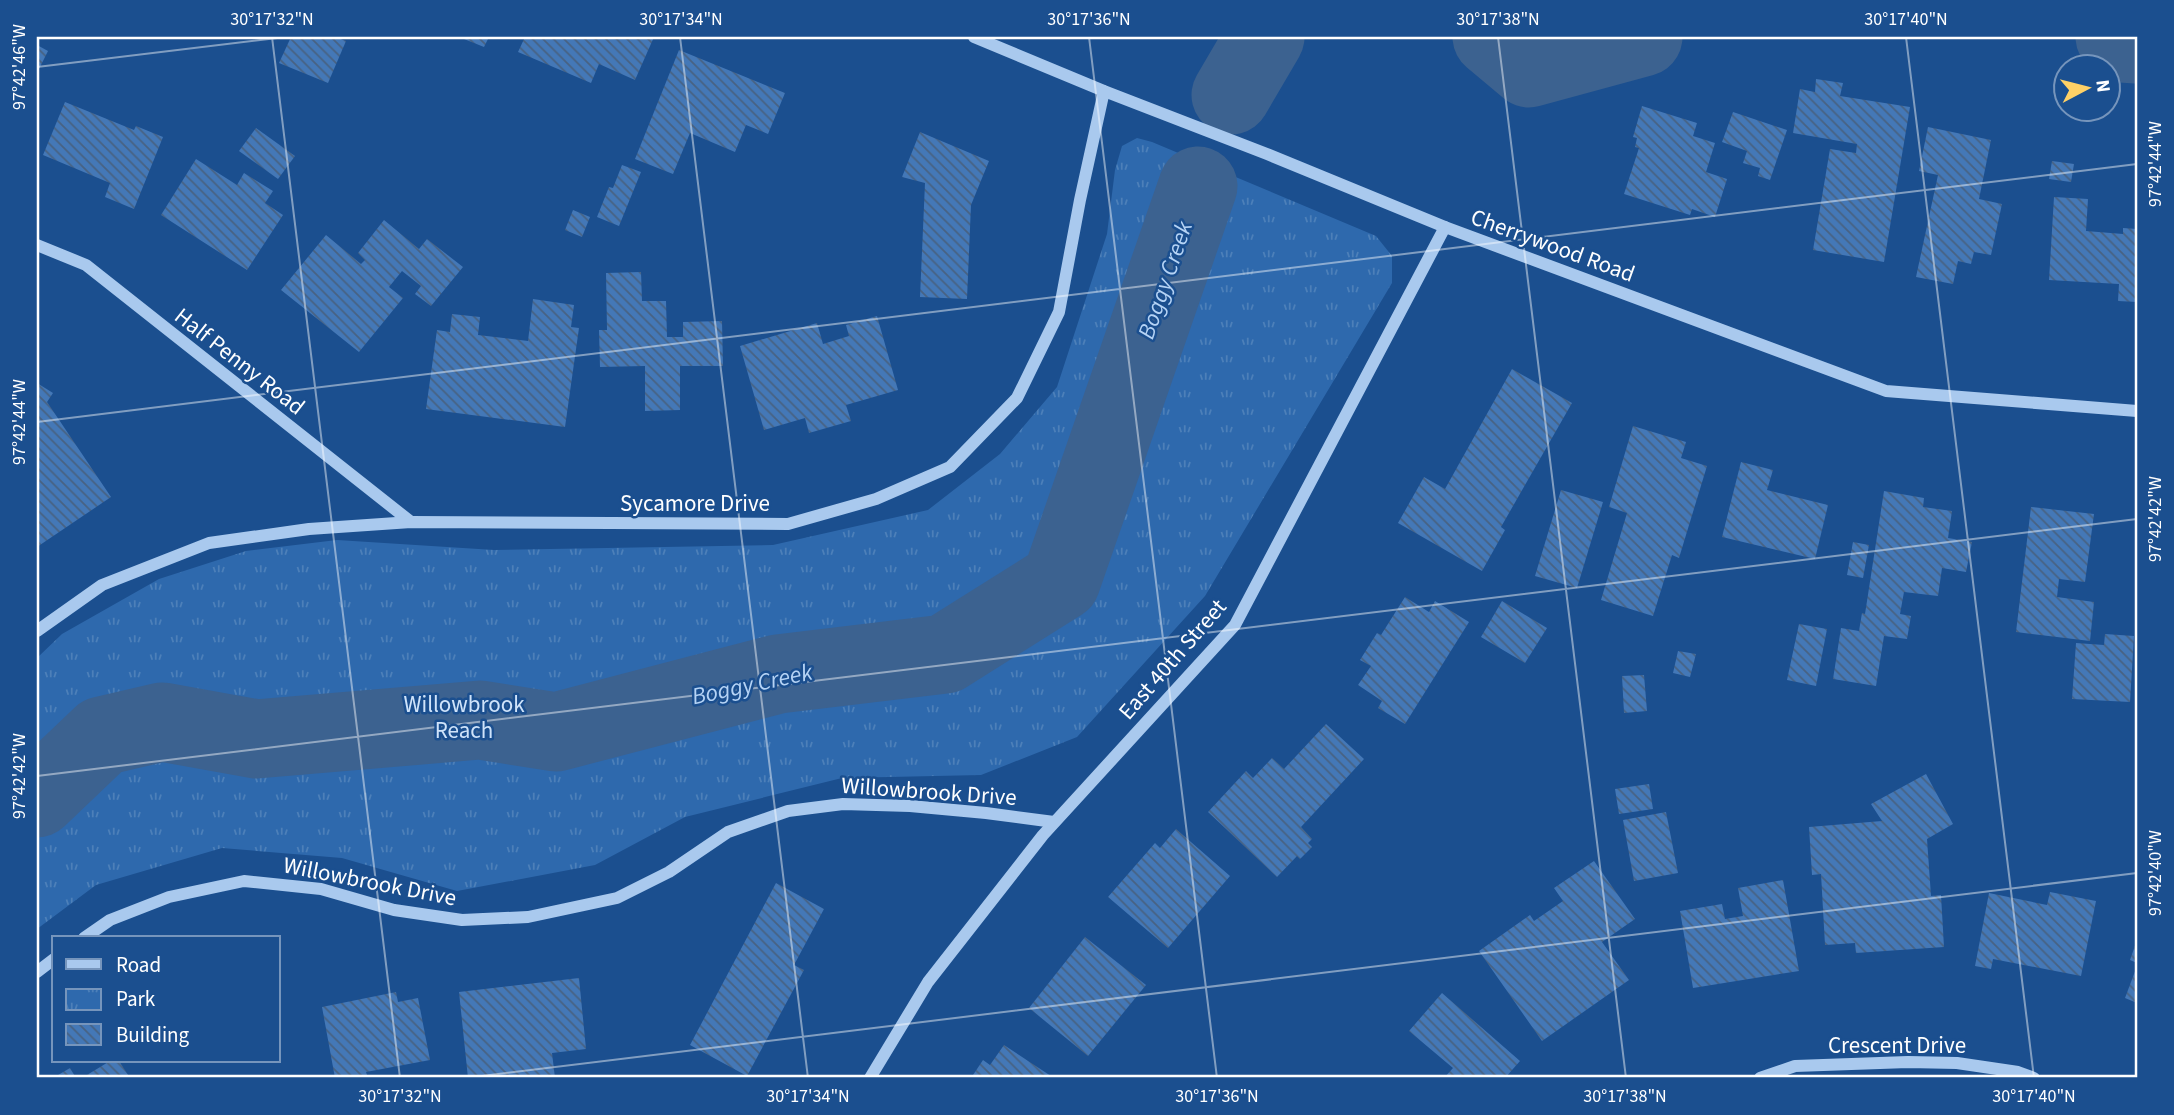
<svg xmlns="http://www.w3.org/2000/svg" width="2174" height="1115" font-family="'Source Sans 3',sans-serif">
<style>
.park{fill:url(#park-tufts)}
.lines{fill:none;stroke-linecap:round;stroke-linejoin:round}
.river{stroke:#3c6290;stroke-width:79}
.building{fill:url(#building-back-hatch)}
.minor{stroke:#a9c9ee;stroke-width:12}
.ticks{fill:none;stroke:#fff;stroke-width:2;stroke-opacity:0.45}
.labels{text-anchor:middle;stroke-width:5;stroke-linejoin:round;paint-order:stroke}
.street-label{font-size:23px;fill:#fff;stroke:#1b4f8f}
.park-label{font-size:23px;fill:#cfe3fa;stroke:#1b4f8f}
.water-label{font-size:24px;font-style:italic;fill:#b5d3f5;stroke:#1b4f8f}
.neatline{fill:none;stroke:#fff;stroke-width:2.5}
.ticks-label{font-size:18px;text-anchor:middle;fill:#fff}
</style>
<defs>
<pattern id="park-tufts" width="24" height="20" patternUnits="userSpaceOnUse" patternTransform="scale(1.75)"><rect width="24" height="20" fill="#2e69ad"/><path d="M3 7l-1-3M5 7V3M7 7l1-3M15 17l-1-3M17 17v-4M19 17l1-3" fill="none" stroke="#4d80b9"/></pattern>
<pattern id="building-back-hatch" width="6" height="6" patternUnits="userSpaceOnUse" patternTransform="scale(1.75)"><rect width="6" height="6" fill="#4478b7"/><path d="M-1 5l2 2M0 0l6 6M5-1l2 2" fill="none" stroke="#486282"/></pattern>
</defs>
<rect width="100%" height="100%" fill="#1b4f8f"/>
<path class="park" d="M 1137,138 L 1152,142 L 1376,236 L 1392,256 L 1392,283 L 1205,596 L 1077,737 L 981,775 L 842,778 L 685,817 L 595,865 L 457,891 L 342,858 L 222,848 L 96,885 L 37,929 L 37,658 L 62,634 L 159,579 L 246,551 L 337,540 L 494,550 L 773,545 L 928,510 L 1000,454 L 1057,387 L 1107,234 L 1115,170 L 1122,146 Z"/>
<g class="lines">
<g class="river">
<path d="M 1492,37 L 1529,68 L 1643,37"/>
<path d="M 2115,37 L 2122,43 L 2137,44"/>
<path d="M 1231,95 L 1265,37"/>
<path d="M 37,798 L 102,736 L 162,722 L 257,739 L 480,720 L 556,732 L 778,674 L 945,654 L 1061,581 L 1198,186"/>
</g>
</g>
<g class="building">
<path d="M 291,37 L 335,37 L 346,41 L 328,83 L 279,63 Z"/>
<path d="M 459,37 L 489,37 L 484,47 Z"/>
<path d="M 525,37 L 654,37 L 635,80 L 599,64 L 591,83 L 518,52 Z"/>
<path d="M 37,45 L 48,51 L 37,73 Z"/>
<path d="M 679,50 L 785,93 L 768,134 L 746,125 L 735,152 L 690,133 L 673,174 L 635,159 Z"/>
<path d="M 1816,79 L 1843,83 L 1840,96 L 1910,107 L 1884,262 L 1813,250 L 1830,149 L 1856,153 L 1857,144 L 1793,133 L 1800,89 L 1815,92 Z"/>
<path d="M 65,102 L 134,130 L 136,126 L 163,137 L 134,209 L 105,197 L 110,183 L 43,155 Z"/>
<path d="M 1642,106 L 1697,123 L 1693,136 L 1715,143 L 1706,172 L 1727,179 L 1715,217 L 1692,209 L 1690,215 L 1624,194 L 1639,148 L 1635,147 L 1637,138 L 1633,137 Z"/>
<path d="M 1733,112 L 1787,130 L 1770,180 L 1758,176 L 1760,168 L 1743,163 L 1747,151 L 1722,142 Z"/>
<path d="M 1928,127 L 1991,140 L 1979,199 L 2002,204 L 1991,255 L 1974,252 L 1971,264 L 1958,261 L 1953,284 L 1916,277 L 1938,175 L 1919,171 Z"/>
<path d="M 256,128 L 295,156 L 278,179 L 239,151 Z"/>
<path d="M 920,132 L 989,161 L 971,205 L 967,299 L 920,297 L 925,183 L 902,177 Z"/>
<path d="M 196,159 L 237,185 L 244,173 L 273,191 L 265,203 L 283,215 L 247,270 L 161,215 Z"/>
<path d="M 2052,161 L 2074,164 L 2071,182 L 2049,179 Z"/>
<path d="M 622,165 L 641,172 L 619,226 L 597,217 L 609,187 L 613,188 Z"/>
<path d="M 2054,197 L 2088,199 L 2086,231 L 2123,234 L 2123,228 L 2137,229 L 2137,302 L 2118,301 L 2119,284 L 2049,280 Z"/>
<path d="M 573,210 L 590,217 L 582,237 L 565,230 Z"/>
<path d="M 384,220 L 419,249 L 427,239 L 463,267 L 431,306 L 415,294 L 421,286 L 402,271 L 389,287 L 403,298 L 359,352 L 281,290 L 326,235 L 361,264 L 365,260 L 358,253 Z"/>
<path d="M 641,272 L 642,301 L 666,301 L 667,337 L 683,337 L 683,322 L 722,321 L 723,366 L 680,366 L 680,410 L 645,411 L 645,366 L 600,367 L 599,330 L 607,330 L 606,273 Z"/>
<path d="M 533,299 L 574,305 L 571,327 L 579,328 L 565,427 L 426,409 L 437,330 L 450,332 L 452,314 L 480,317 L 478,335 L 528,341 Z"/>
<path d="M 877,316 L 898,390 L 846,405 L 851,421 L 809,433 L 805,418 L 764,430 L 740,346 L 817,323 L 823,344 L 849,336 L 846,325 Z"/>
<path d="M 1512,369 L 1572,403 L 1501,527 L 1505,530 L 1482,571 L 1398,523 L 1424,477 L 1445,489 Z"/>
<path d="M 37,383 L 53,393 L 47,402 L 111,497 L 37,547 Z"/>
<path d="M 1633,426 L 1686,442 L 1681,458 L 1707,466 L 1679,558 L 1672,555 L 1653,616 L 1601,600 L 1627,513 L 1609,507 Z"/>
<path d="M 1741,462 L 1773,470 L 1767,490 L 1828,505 L 1815,559 L 1722,537 Z"/>
<path d="M 1561,490 L 1603,502 L 1577,588 L 1535,576 Z"/>
<path d="M 1884,491 L 1924,498 L 1923,507 L 1952,511 L 1948,538 L 1972,542 L 1966,572 L 1942,568 L 1938,596 L 1904,592 L 1900,614 L 1911,616 L 1907,639 L 1884,636 L 1876,686 L 1833,679 L 1841,628 L 1859,631 L 1862,613 L 1865,614 Z"/>
<path d="M 2031,507 L 2094,514 L 2085,582 L 2059,579 L 2057,597 L 2094,602 L 2090,641 L 2016,632 Z"/>
<path d="M 1853,542 L 1869,545 L 1863,578 L 1847,575 Z"/>
<path d="M 1405,597 L 1429,612 L 1435,601 L 1469,622 L 1405,724 L 1378,708 L 1382,701 L 1358,685 L 1371,666 L 1360,660 L 1377,633 L 1381,635 Z"/>
<path d="M 1502,601 L 1547,628 L 1525,663 L 1481,637 Z"/>
<path d="M 1799,624 L 1827,629 L 1816,686 L 1787,680 Z"/>
<path d="M 2105,634 L 2134,636 L 2130,702 L 2072,699 L 2076,643 L 2104,645 Z"/>
<path d="M 1678,651 L 1696,654 L 1690,677 L 1673,673 Z"/>
<path d="M 1644,675 L 1647,711 L 1624,713 L 1622,676 Z"/>
<path d="M 1326,724 L 1364,759 L 1301,827 L 1312,839 L 1308,843 L 1312,847 L 1300,859 L 1297,856 L 1277,877 L 1208,812 L 1246,771 L 1253,778 L 1272,758 L 1284,769 Z"/>
<path d="M 1926,774 L 1953,824 L 1927,839 L 1931,896 L 1941,895 L 1944,947 L 1856,953 L 1855,943 L 1825,945 L 1821,874 L 1812,875 L 1809,827 L 1882,821 L 1871,804 Z"/>
<path d="M 1649,784 L 1653,809 L 1619,814 L 1615,789 Z"/>
<path d="M 1666,812 L 1678,873 L 1634,881 L 1623,820 Z"/>
<path d="M 1176,829 L 1230,876 L 1168,948 L 1108,897 L 1155,843 L 1160,848 Z"/>
<path d="M 1594,861 L 1635,919 L 1602,942 L 1629,980 L 1542,1041 L 1479,951 L 1530,915 L 1534,921 L 1563,901 L 1554,888 Z"/>
<path d="M 1783,880 L 1799,971 L 1693,988 L 1680,911 L 1722,904 L 1725,919 L 1743,916 L 1738,888 Z"/>
<path d="M 776,883 L 824,909 L 794,965 L 804,970 L 747,1076 L 690,1045 Z"/>
<path d="M 2050,892 L 2096,901 L 2081,976 L 1993,959 L 1991,969 L 1975,966 L 1989,893 L 2047,905 Z"/>
<path d="M 1085,937 L 1146,985 L 1088,1056 L 1029,1008 Z"/>
<path d="M 2137,940 L 2137,963 L 2130,960 Z"/>
<path d="M 2137,966 L 2137,1003 L 2125,998 Z"/>
<path d="M 579,978 L 586,1049 L 552,1053 L 555,1078 L 468,1078 L 459,992 Z"/>
<path d="M 396,992 L 398,1002 L 418,998 L 430,1060 L 366,1072 L 368,1078 L 335,1078 L 322,1007 Z"/>
<path d="M 1442,993 L 1520,1061 L 1505,1078 L 1444,1078 L 1453,1068 L 1409,1031 Z"/>
<path d="M 1004,1045 L 1054,1078 L 971,1078 L 983,1060 L 990,1065 Z"/>
<path d="M 110,1061 L 119,1061 L 130,1078 L 82,1078 Z"/>
<path d="M 70,1068 L 76,1078 L 53,1078 Z"/>
</g>
<g class="lines">
<g class="minor">
<path d="M 974,37 L 1104,91 L 1267,154 L 1445,227 L 1886,391 L 2137,411"/>
<path d="M 37,245 L 86,265 L 411,522"/>
<path d="M 37,631 L 102,585 L 209,543 L 309,529 L 411,522 L 788,524 L 876,499 L 950,467 L 1017,398 L 1059,312 L 1080,200 L 1104,91"/>
<path d="M 84,938 L 110,920 L 169,897 L 244,881 L 321,889 L 394,910 L 462,920 L 528,917 L 617,898 L 669,872 L 728,832 L 788,811 L 843,804 L 910,806 L 986,813 L 1054,822"/>
<path d="M 37,972 L 54,959"/>
<path d="M 870,1078 L 928,982 L 1043,835 L 1235,625 L 1445,227"/>
<path d="M 1760,1078 L 1795,1066 L 1908,1062 L 1957,1063 L 2018,1072 L 2034,1078"/>
</g>
</g>
<path class="ticks" d="M 272,37 L 400,1078M 680,37 L 808,1078M 1089,37 L 1217,1078M 1498,37 L 1626,1078M 1906,37 L 2034,1078M 37,67 L 286,37M 37,422 L 2137,164M 37,776 L 2137,519M 466,1078 L 2137,873"/>
<g class="labels">
<g class="street-label">
<text transform="translate(1553 245) rotate(20)" y="8">Cherrywood Road</text>
<text transform="translate(240 361) rotate(38)" y="8">Half Penny Road</text>
<text x="695" y="511">Sycamore Drive</text>
<text transform="translate(1172 659) rotate(-49)" y="8">East 40th Street</text>
<text transform="translate(929 791) rotate(4)" y="8">Willowbrook Drive</text>
<text transform="translate(370 881) rotate(11)" y="8">Willowbrook Drive</text>
<text x="1897" y="1053">Crescent Drive</text>
</g>
<g class="park-label">
<text x="464" y="712">Willowbrook<tspan x="464" dy="26">Reach</tspan></text>
</g>
<g class="water-label">
<text transform="translate(1165 280) rotate(-71)" y="8">Boggy Creek</text>
<text transform="translate(752 684) rotate(-12)" y="8">Boggy Creek</text>
</g>
</g>
<rect width="2174" height="1115" fill="none" stroke="#1b4f8f" stroke-width="77"/>
<rect x="52" y="936" width="228" height="126" fill="#1b4f8f" stroke="#7695bc" stroke-width="2"/>
<rect x="66" y="959" width="35" height="10" fill="#a9c9ee" stroke="#7695bc" stroke-width="2"/>
<text x="116" y="972" font-size="21" fill="#ffffff">Road</text>
<rect x="66" y="989" width="35" height="21" fill="url(#park-tufts)" stroke="#7695bc" stroke-width="2"/>
<text x="116" y="1006" font-size="21" fill="#ffffff">Park</text>
<rect x="66" y="1024" width="35" height="21" fill="url(#building-back-hatch)" stroke="#7695bc" stroke-width="2"/>
<text x="116" y="1042" font-size="21" fill="#ffffff">Building</text>
<g transform="translate(2087 88) rotate(83)"><circle r="33" fill="#1b4f8f" stroke="#7695bc" stroke-width="2"/>
<path d="M0-5L12 26L0 18L-12 26Z" fill="#ffd166"/>
<text y="-10" font-size="19" font-weight="bold" text-anchor="middle" fill="#ffffff">N</text>
</g>
<rect x="38" y="38" width="2098" height="1038" class="neatline"/>
<g class="ticks-label">
<text x="272" y="25">30°17'32"N</text>
<text x="681" y="25">30°17'34"N</text>
<text x="1089" y="25">30°17'36"N</text>
<text x="1498" y="25">30°17'38"N</text>
<text x="1906" y="25">30°17'40"N</text>
<text transform="translate(19 67) rotate(-90)" y="6">97°42'46"W</text>
<text transform="translate(2155 164) rotate(-90)" y="6">97°42'44"W</text>
<text transform="translate(19 422) rotate(-90)" y="6">97°42'44"W</text>
<text transform="translate(2155 519) rotate(-90)" y="6">97°42'42"W</text>
<text transform="translate(19 776) rotate(-90)" y="6">97°42'42"W</text>
<text transform="translate(2155 873) rotate(-90)" y="6">97°42'40"W</text>
<text x="400" y="1102">30°17'32"N</text>
<text x="808" y="1102">30°17'34"N</text>
<text x="1217" y="1102">30°17'36"N</text>
<text x="1625" y="1102">30°17'38"N</text>
<text x="2034" y="1102">30°17'40"N</text>
</g>
</svg>
